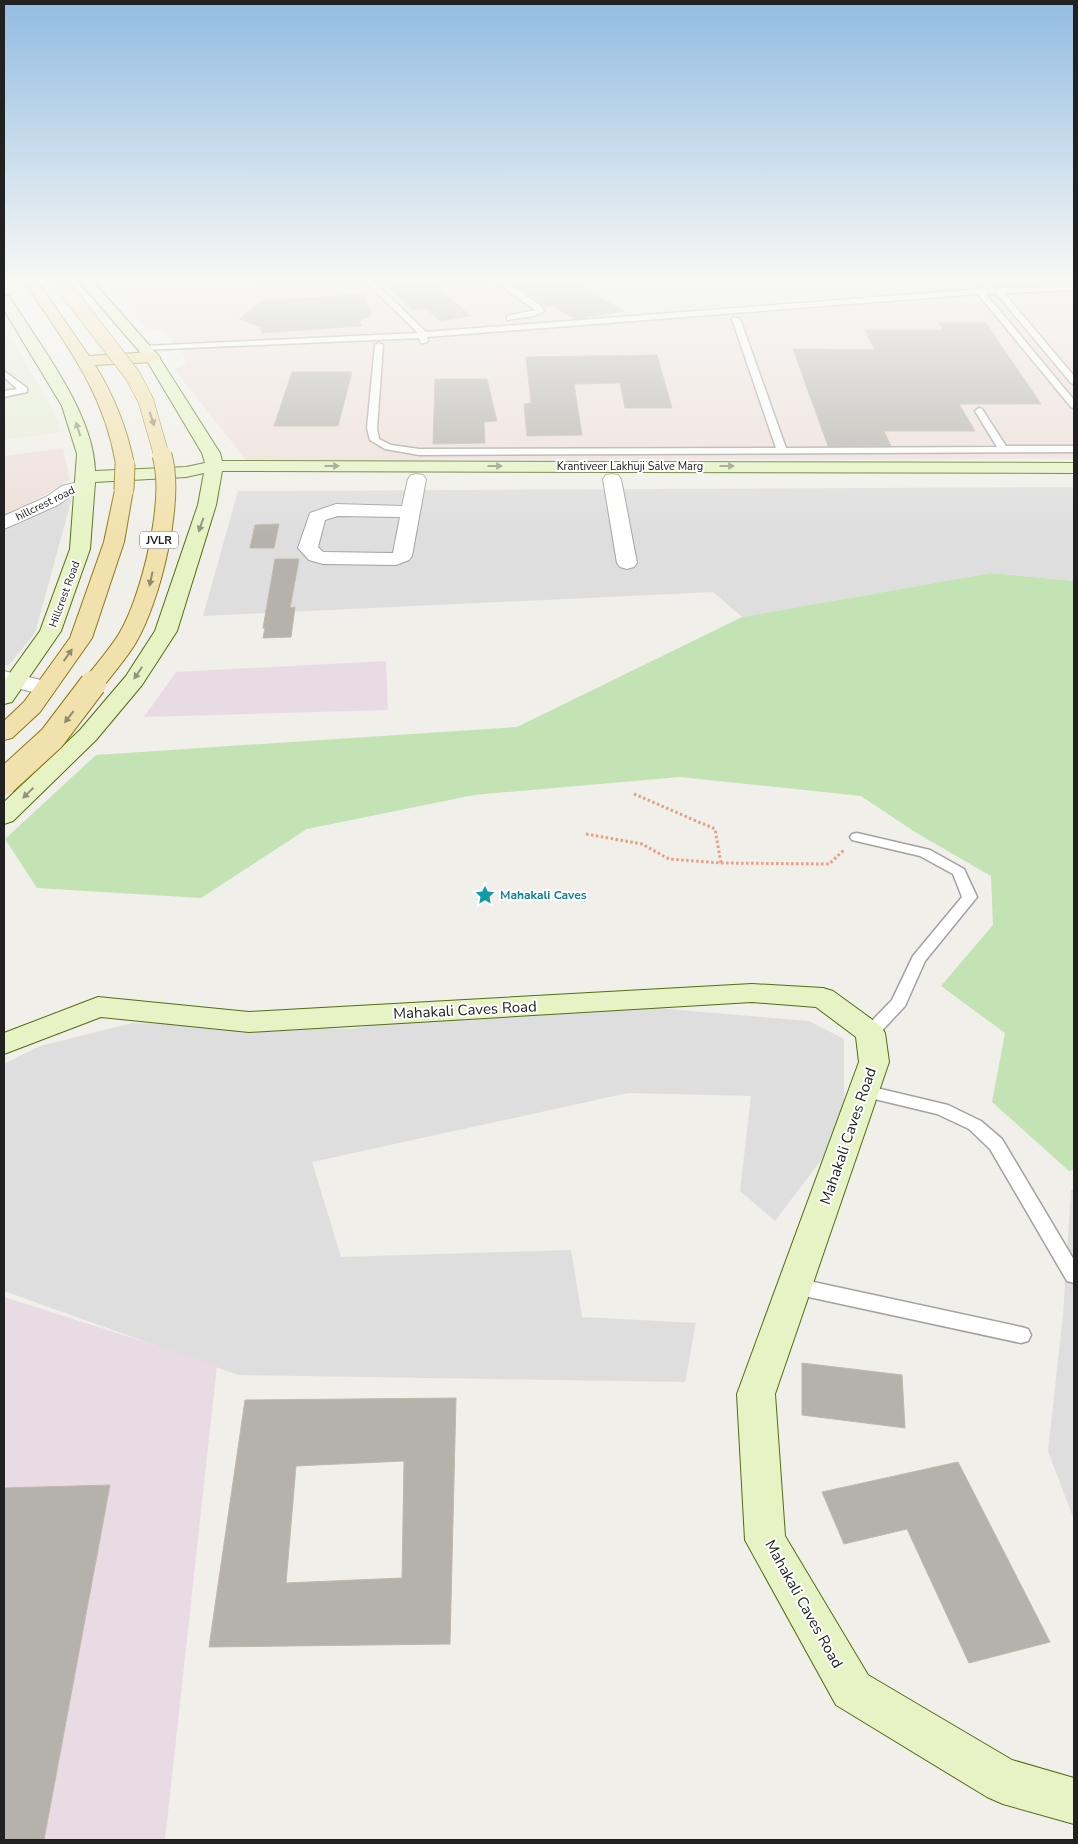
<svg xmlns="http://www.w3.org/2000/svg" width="1078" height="1844" font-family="'Nunito Sans',sans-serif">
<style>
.residential{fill:#dfdede}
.commercial{fill:#eedfda}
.industrial{fill:#e8dbe3}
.farmland{fill:#e6ecd6}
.grass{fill:#c3e3b5}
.building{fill:#b5b1ab;stroke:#c0b9ac;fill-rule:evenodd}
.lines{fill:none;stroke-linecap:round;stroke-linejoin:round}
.lane-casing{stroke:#a2a2a2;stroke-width:3}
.street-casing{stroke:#a2a2a2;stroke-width:2}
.secondary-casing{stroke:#526d13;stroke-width:2}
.primary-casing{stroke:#8b7a12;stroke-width:2}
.path{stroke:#ea9f80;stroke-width:3;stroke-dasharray:2.5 2.5;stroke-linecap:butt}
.lane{fill:#fff;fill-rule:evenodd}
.street{fill:#fff;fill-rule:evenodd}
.secondary{fill:#e7f3c4;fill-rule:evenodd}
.primary{fill:#f1e1ac;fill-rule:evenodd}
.primary-bridge-far2-casing{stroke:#8b7a12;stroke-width:16;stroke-linecap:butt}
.primary-bridge-far1-casing{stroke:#8b7a12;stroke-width:21;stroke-linecap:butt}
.primary-bridge-casing{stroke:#8b7a12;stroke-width:28;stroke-linecap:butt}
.primary-bridge-far2{stroke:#f1e1ac;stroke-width:15}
.primary-bridge-far1{stroke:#f1e1ac;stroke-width:19}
.primary-bridge{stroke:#f1e1ac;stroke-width:26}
.oneway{fill:#938b6d}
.oneway2{fill:#8e947b}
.labels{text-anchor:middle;stroke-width:4;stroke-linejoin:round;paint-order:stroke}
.far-street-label{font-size:11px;fill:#212121;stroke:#fff}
.shield{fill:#fff;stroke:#646464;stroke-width:1}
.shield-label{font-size:11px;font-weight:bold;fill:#212121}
.culture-label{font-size:12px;font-weight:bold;fill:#0d838f;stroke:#fff;text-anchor:start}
.near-street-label{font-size:15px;fill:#212121;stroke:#fff}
</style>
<rect width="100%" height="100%" fill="#f0efe9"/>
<g class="residential">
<path d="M 1074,487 L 1074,581 L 991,573 L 742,617 L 713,592 L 203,616 L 238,491 Z"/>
<path d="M 72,498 L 35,633 L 8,666 L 4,664 L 4,531 Z"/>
<path d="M 539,998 L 809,1021 L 844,1039 L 844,1130 L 775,1221 L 740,1191 L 751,1096 L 628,1093 L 312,1162 L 341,1257 L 571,1250 L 582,1317 L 696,1323 L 685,1382 L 238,1375 L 4,1291 L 4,1064 L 40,1046 L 132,1023 L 352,1029 Z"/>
<path d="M 1071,1190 L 1074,1190 L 1074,1520 L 1048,1451 L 1063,1315 Z"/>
</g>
<g class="commercial">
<path d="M 102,278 L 584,278 L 634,317 L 1068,284 L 1063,278 L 1074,278 L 1074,459 L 246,460 L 175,370 L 186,364 L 184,355 L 164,331 L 147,329 Z"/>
<path d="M 63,448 L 70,480 L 4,518 L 4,456 Z"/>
</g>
<g class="industrial">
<path d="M 386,661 L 388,710 L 144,717 L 176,672 Z"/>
<path d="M 4,1297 L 217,1365 L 165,1840 L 4,1840 Z"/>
</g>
<g class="farmland">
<path d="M 584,278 L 1063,278 L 1068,284 L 634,317 Z"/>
<path d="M 9,334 L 56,416 L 60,432 L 4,440 L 4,335 Z"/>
</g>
<path class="grass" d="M 991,573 L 1074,581 L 1074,1170 L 1069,1171 L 992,1102 L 1005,1033 L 941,986 L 993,925 L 991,876 L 915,832 L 861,796 L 680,777 L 474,795 L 307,829 L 201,898 L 37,888 L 5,839 L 96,755 L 517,727 L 742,617 Z"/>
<g class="building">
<path d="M 540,278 L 563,278 L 624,311 L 575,319 L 551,305 L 545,306 L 512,282 Z"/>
<path d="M 432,283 L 471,316 L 440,321 L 425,308 L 413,310 L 389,288 Z"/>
<path d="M 364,294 L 372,315 L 360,321 L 362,326 L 262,333 L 260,327 L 239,319 L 262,301 Z"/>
<path d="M 939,323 L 986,323 L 1041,404 L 959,404 L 975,431 L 884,431 L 891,446 L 828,446 L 793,349 L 875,350 L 865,330 L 943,330 Z"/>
<path d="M 657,355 L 672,408 L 625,408 L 620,383 L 574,384 L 582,435 L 527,436 L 524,404 L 531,403 L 526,357 Z"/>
<path d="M 292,372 L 352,372 L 338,426 L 274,426 Z"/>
<path d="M 435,379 L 487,379 L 497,421 L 484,422 L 485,443 L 433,444 Z"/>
<path d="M 279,524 L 274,548 L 250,548 L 255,525 Z"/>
<path d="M 275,559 L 299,559 L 290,608 L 295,607 L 291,637 L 263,638 L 265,628 L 263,628 Z"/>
<path d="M 802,1363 L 902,1375 L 905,1428 L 802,1415 Z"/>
<path d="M 456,1398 L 450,1644 L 209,1647 L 245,1400 ZM 404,1461 L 402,1578 L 286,1583 L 296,1466 Z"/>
<path d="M 958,1462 L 1050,1642 L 969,1663 L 907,1529 L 844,1544 L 822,1492 Z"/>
<path d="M 110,1485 L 44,1840 L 4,1840 L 4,1488 Z"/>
</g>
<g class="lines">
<defs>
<g id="lane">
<path d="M 362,278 L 370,278 L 426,332 L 980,289 L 1074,286 L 1074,290 L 1004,293 L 1074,376 L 1074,384 L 1071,383 L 996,293 L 986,294 L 1074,400 L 1074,408 L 1071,407 L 978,294 L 427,337 L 428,341 L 424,343 L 421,343 L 419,338 L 144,350 L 140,348 L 144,346 L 418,333 Z"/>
<path d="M 490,278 L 499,278 L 540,305 L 544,311 L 534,316 L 507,320 L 507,316 L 535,310 Z"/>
<path d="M 733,317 L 740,319 L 786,448 L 997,447 L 975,411 L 979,408 L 982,409 L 1006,446 L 1074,446 L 1074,452 L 419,455 L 385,449 L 370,440 L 367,428 L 375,345 L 379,343 L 383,345 L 377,428 L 379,439 L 391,445 L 419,449 L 776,448 L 732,319 Z"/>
<path d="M 4,371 L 27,388 L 27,392 L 4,397 L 4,391 L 17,389 L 4,377 Z"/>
<path d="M 857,833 L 930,850 L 964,869 L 977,897 L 925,961 L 905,1006 L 876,1037 L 870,1038 L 864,1037 L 862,1033 L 864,1029 L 892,1000 L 913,956 L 962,897 L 953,874 L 920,856 L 852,840 L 850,837 L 852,834 Z"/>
<path d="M 864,1085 L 948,1105 L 981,1121 L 1002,1139 L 1074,1260 L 1074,1283 L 1067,1281 L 990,1149 L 969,1129 L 937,1114 L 858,1095 L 855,1091 L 858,1087 Z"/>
<path d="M 795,1278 L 1021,1327 L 1028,1329 L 1031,1335 L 1028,1341 L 1021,1343 L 795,1294 L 788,1291 L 785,1286 L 788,1281 Z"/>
</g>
<g id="street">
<path d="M 417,474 L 423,475 L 426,479 L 412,556 L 409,560 L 396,565 L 323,564 L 309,560 L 298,548 L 310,513 L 336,504 L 402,506 L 408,479 L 411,475 ZM 338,516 L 400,517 L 393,553 L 323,552 L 318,547 L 325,520 Z"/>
<path d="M 612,474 L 618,475 L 621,479 L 637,563 L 634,567 L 627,569 L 620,567 L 617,563 L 603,479 L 606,475 Z"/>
<path d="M 86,480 L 92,481 L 95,485 L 92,489 L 74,494 L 58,505 L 4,529 L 4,516 L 46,497 L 62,486 Z"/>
<path d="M 4,671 L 53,683 L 56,688 L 53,693 L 45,695 L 4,685 Z"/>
</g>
<g id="secondary">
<path d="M 76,278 L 90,278 L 157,354 L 220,453 L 222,461 L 1074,463 L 1074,473 L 222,471 L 216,505 L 177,631 L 142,685 L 96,740 L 13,821 L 4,824 L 4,802 L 80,730 L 126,676 L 155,631 L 198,505 L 204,473 L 186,477 L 95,482 L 90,549 L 61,631 L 12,702 L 4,704 L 4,681 L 40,631 L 70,549 L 77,454 L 62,406 L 4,310 L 4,295 L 9,296 L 11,299 C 41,347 94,414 95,471 L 186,467 L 205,463 L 202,453 L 146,359 Z"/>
<path d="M 752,984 L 823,988 L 833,991 L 881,1026 L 885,1033 L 889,1062 L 775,1394 L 785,1536 L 868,1675 L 1012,1760 L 1074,1778 L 1074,1824 L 1003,1804 L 987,1797 L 836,1705 L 745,1540 L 737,1394 L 859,1062 L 856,1037 L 816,1007 L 752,1002 L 249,1032 L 101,1017 L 4,1054 L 4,1033 L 98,997 L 249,1012 Z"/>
</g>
<g id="primary">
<path d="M 22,278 L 35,278 L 89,356 L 152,352 L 157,354 L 160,357 L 157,360 L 152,362 L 95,365 C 114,396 127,428 134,464 L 131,468 L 125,469 L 119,468 L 116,464 C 103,388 63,341 22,278 Z"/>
<path d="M 124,485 L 130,486 L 133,490 L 124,542 L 92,638 L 40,712 L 12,738 L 4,740 L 4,721 L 24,702 L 70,638 L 104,542 L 115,490 L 118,486 Z"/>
</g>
</defs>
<use href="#lane" class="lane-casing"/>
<use href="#street" class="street-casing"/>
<use href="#secondary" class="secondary-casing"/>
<use href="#primary" class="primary-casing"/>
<g class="path">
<path d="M 634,794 L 715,829 L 721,863"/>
<path d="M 586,834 L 642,844 L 669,859 L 721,863 L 829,864 L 844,850"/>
</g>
<use href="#lane" class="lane"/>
<use href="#street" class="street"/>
<use href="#secondary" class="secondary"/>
<use href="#primary" class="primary"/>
<defs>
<path id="primary-bridge-far2" d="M 57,278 L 133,376 L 146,401 L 162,457"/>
<g id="primary-bridge-far1">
<path d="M 124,490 L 125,464"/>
<path d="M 92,685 C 104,670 117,655 127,639 C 151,599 175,501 162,455"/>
</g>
<path id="primary-bridge" d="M 4,782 L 52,738 L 93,684"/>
</defs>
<use href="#primary-bridge-far2" class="primary-bridge-far2-casing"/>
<use href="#primary-bridge-far1" class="primary-bridge-far1-casing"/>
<use href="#primary-bridge" class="primary-bridge-casing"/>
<use href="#primary-bridge-far2" class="primary-bridge-far2"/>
<use href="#primary-bridge-far1" class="primary-bridge-far1"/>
<use href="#primary-bridge" class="primary-bridge"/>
</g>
<defs><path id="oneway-solid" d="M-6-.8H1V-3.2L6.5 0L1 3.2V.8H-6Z" transform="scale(1.25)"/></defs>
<g class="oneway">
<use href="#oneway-solid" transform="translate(152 419) rotate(71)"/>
<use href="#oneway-solid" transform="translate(151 579) rotate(102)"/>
<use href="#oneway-solid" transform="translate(68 655) rotate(-55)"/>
<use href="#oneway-solid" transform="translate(69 717) rotate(128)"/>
</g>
<g class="oneway2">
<use href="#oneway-solid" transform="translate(78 429) rotate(-108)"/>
<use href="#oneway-solid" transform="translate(332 466)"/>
<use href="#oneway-solid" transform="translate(495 466)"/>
<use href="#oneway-solid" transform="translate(727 466)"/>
<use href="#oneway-solid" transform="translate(201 525) rotate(109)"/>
<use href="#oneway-solid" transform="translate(138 673) rotate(124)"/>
<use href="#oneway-solid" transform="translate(28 793) rotate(136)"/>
</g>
<linearGradient id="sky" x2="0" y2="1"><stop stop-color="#91bce2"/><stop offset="0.52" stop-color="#f8f8f5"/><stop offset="1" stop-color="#f8f8f5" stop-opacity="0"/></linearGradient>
<rect width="1078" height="537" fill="url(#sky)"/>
<defs>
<symbol id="sight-bare" viewBox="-9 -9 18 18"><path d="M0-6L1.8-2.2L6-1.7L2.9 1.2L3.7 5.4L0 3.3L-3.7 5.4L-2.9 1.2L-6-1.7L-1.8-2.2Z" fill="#0f9aa8" stroke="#fff" stroke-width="2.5" paint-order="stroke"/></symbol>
</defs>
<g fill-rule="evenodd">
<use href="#sight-bare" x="471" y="881" width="28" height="28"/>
</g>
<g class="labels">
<g class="far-street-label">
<text x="630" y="470">Krantiveer Lakhuji Salve Marg</text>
<text transform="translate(45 503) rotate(-26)" y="4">hillcrest road</text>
<text transform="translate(64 594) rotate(-70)" y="4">Hillcrest Road</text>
</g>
<rect class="shield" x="140" y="531.5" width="38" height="17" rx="4"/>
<g class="shield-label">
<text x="159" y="544">JVLR</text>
</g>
<g class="culture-label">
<text x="500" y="899">Mahakali Caves</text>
</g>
<g class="near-street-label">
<text transform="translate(465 1010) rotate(-3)" y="5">Mahakali Caves Road</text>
<text transform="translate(848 1136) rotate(-71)" y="5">Mahakali Caves Road</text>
<text transform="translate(804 1604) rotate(61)" y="5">Mahakali Caves Road</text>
</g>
</g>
<rect width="1078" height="1844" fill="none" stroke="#212121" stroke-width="10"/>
</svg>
